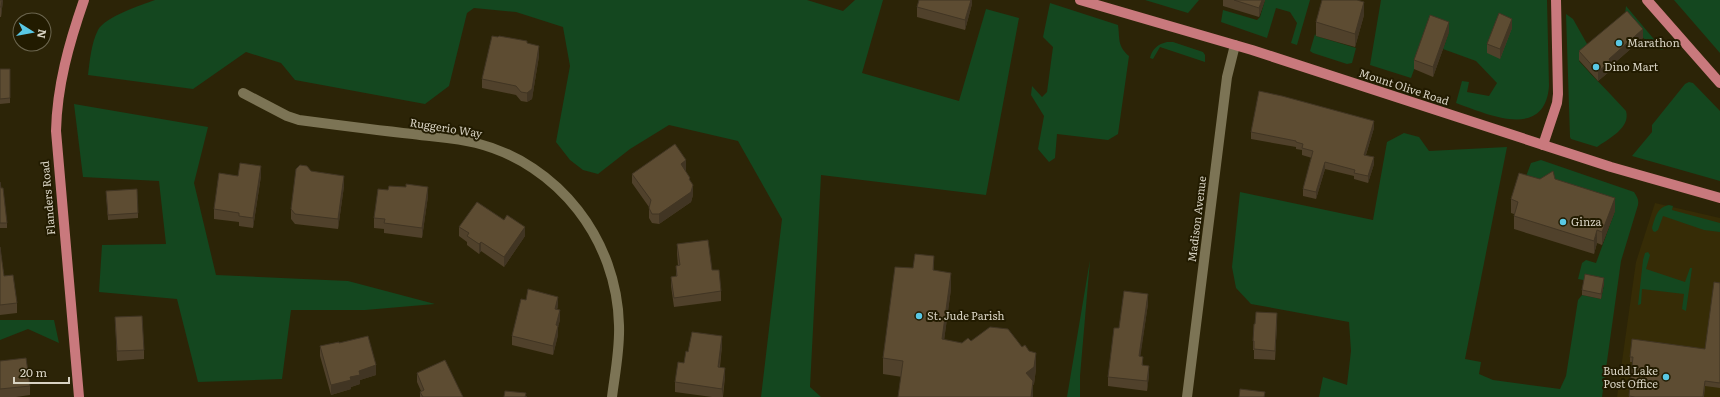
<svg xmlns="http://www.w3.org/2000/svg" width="1720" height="397" font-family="Literata,serif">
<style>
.built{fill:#362c06}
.green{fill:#14471f}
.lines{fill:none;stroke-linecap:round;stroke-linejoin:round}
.minor{stroke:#7c7455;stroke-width:10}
.major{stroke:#c9797d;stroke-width:10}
.wall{fill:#50412b}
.shaded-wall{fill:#413523}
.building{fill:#5d4c32;stroke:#413523}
.poi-dot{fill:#59c8e5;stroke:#221b00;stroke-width:1.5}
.labels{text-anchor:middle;stroke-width:4;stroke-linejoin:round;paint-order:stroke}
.poi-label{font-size:11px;fill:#d8d3c3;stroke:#221b00;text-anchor:start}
.street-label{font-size:11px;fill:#d8d3c3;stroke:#221b00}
</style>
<rect width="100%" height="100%" fill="#2c2407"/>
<path class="built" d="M 1655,203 L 1720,218 L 1720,397 L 1617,397 L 1636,262 Z"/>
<g class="green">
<path d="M 155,0 L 807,0 L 843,11 L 855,0 L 883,0 L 862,73 L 959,101 L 986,9 L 1019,18 L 986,195 L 821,175 L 810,387 L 821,397 L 761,397 L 782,219 L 738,141 L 669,125 L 630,149 L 598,174 L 583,170 L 570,160 L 556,142 L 570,66 L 563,27 L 516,12 L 474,8 L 467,13 L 449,86 L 425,104 L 295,80 L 281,63 L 246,52 L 193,89 L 88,75 C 90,60 91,44 98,30 C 105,17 141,5 155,0 Z"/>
<path d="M 1145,0 L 1199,0 L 1188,13 Z"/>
<path d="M 1265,0 L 1310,0 L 1297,45 L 1291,43 L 1297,23 L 1290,12 L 1276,8 L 1267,38 L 1221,22 L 1223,10 L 1257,20 L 1260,17 Z"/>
<path d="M 1381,0 L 1547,0 L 1549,86 C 1545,141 1487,114 1456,103 L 1462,81 L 1469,82 L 1467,92 L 1489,96 L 1497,83 L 1476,61 L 1443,49 L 1449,32 L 1430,25 L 1411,78 L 1370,65 Z"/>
<path d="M 1674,0 L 1720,0 L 1720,53 Z"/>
<path d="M 1050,3 L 1118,25 C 1120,38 1117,46 1129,56 L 1118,134 L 1108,140 L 1057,134 L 1055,158 L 1049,162 L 1038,149 L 1044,116 L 1031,95 L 1032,86 L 1042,97 L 1047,92 L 1053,47 L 1043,37 Z"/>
<path d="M 1626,6 L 1663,50 C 1646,46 1637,30 1627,17 L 1625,14 Z"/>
<path d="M 1566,14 L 1573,19 L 1591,51 L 1579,61 C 1595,79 1610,93 1626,111 C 1631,128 1608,139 1597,147 L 1571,139 L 1570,137 Z"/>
<path d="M 1315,34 L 1316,36 L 1356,48 L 1352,63 L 1347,64 L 1313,53 L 1310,51 Z"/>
<path d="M 1167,42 L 1173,42 L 1203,52 L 1205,55 L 1205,62 L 1160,47 L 1153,59 L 1150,58 C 1152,49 1158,44 1167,42 Z"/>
<path d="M 1689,82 L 1693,83 L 1720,111 L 1720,181 L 1632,156 L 1652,132 L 1652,125 L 1685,84 Z"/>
<path d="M 74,104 L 208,127 L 194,183 L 216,275 L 348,281 L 435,304 L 365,310 L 291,310 L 282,379 L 198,382 L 177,299 L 99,292 L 102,245 L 166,244 L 159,181 L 83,177 Z"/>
<path d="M 1404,133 L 1419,137 L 1429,151 L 1507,147 L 1465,359 L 1481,362 L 1479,374 L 1493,380 L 1560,389 L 1566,376 L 1578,300 L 1582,295 L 1601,299 L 1604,284 L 1578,279 L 1582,263 L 1586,260 L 1596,263 L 1615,211 L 1522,187 L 1531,163 L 1541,160 L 1634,192 C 1637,197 1639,199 1638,205 L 1621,261 L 1602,397 L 1319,397 L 1323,377 L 1347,385 L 1351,351 L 1349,322 L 1251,304 L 1236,288 L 1232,267 L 1240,192 L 1373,220 L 1387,142 Z"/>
<path d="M 1669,205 L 1673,206 L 1672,210 L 1720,223 L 1720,232 L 1704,230 L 1663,216 L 1658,230 L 1655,232 L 1653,231 L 1652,228 C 1655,218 1657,207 1669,205 Z"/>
<path d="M 1648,252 L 1650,255 L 1646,269 L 1685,282 L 1690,268 L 1692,268 L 1686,311 L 1682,309 L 1684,294 L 1642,289 L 1641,304 L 1638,305 L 1643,260 L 1645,253 Z"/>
<path d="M 1090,260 L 1080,376 L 1080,397 L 1067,397 Z"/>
<path d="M 0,320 L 54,320 L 59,343 L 28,329 L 0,340 Z"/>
</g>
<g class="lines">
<g class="minor">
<path d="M 243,93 L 287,116 L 299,120 C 337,125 375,130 413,134 C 434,137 456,138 476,143 C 559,164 617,240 619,325 C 620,349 615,373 612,397"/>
<path d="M 1187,397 L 1227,77 L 1235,45"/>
</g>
<g class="major">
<path d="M 1080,0 L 1252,50 L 1611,167 L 1720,198"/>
<path d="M 1647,0 L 1720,83"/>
<path d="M 1543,145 L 1557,103 L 1558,94 L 1556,0"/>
<path d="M 79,397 L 56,131 C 57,86 69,43 84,0"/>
</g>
</g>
<g class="wall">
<path d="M 0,0 L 3,0 L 1,17 L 0,17 Z"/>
<path d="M 972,0 L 972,4 L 965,30 L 917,17 L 917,7 Z"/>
<path d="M 1223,0 L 1265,0 L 1259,17 L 1223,6 Z"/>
<path d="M 1364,15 L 1355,47 L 1316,36 L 1316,22 Z"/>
<path d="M 1512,28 L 1500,59 L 1487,53 L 1487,44 Z"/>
<path d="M 1449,32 L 1433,77 L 1414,69 L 1414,60 Z"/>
<path d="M 1643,38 L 1610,67 L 1610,71 L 1598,81 L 1579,60 L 1579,51 Z"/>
<path d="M 527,43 L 539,56 L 532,99 L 527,102 L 521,101 L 516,95 L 482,88 L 482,79 Z"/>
<path d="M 0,69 L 10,69 L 10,103 L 0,104 Z"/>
<path d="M 1374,128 L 1366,155 L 1374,164 L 1368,183 L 1354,179 L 1354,176 L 1325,169 L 1316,199 L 1303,196 L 1303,189 L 1312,158 L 1302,155 L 1302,150 L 1296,149 L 1296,147 L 1251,139 L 1251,132 Z"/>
<path d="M 685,170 L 690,181 L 693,195 L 691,202 L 659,224 L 652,223 L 649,218 L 649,207 L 632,183 L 632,174 L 686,170 Z"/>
<path d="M 311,171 L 344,186 L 338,229 L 295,224 L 291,219 L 291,209 Z"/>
<path d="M 238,176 L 261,176 L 253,228 L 239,226 L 239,222 L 214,219 L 214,209 Z"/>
<path d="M 1540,179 L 1555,179 L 1615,211 L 1602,245 L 1597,243 L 1594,254 L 1514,229 L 1514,214 L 1511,213 L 1511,199 Z"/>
<path d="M 0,182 L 7,223 L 7,228 L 0,228 Z"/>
<path d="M 406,187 L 428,196 L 422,238 L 384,233 L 384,229 L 374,228 L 374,218 L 388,190 Z"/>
<path d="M 106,191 L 138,213 L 138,218 L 108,220 Z"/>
<path d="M 459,227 L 525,236 L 504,267 L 481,251 L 479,254 L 467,245 L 467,242 L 459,236 Z"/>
<path d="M 677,244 L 712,270 L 721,291 L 721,301 L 674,307 L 671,286 L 671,277 L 676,276 L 676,266 L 678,266 L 677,254 Z"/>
<path d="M 0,247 L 4,276 L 17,303 L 17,313 L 0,315 Z"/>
<path d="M 934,270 L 951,289 L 944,340 L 962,343 L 971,341 L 1036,369 L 1034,384 L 1033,385 L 1033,397 L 883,374 L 883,358 Z"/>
<path d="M 1604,283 L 1601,299 L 1582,295 L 1582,290 Z"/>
<path d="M 1720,283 L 1720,388 L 1705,386 L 1704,397 L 1629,397 L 1633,362 L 1630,362 L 1630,357 L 1705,349 Z"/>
<path d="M 1148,304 L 1140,356 L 1143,365 L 1149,375 L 1147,391 L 1108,386 L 1108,377 L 1119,328 Z"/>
<path d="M 558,306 L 557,309 L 560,320 L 558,326 L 558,335 L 553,355 L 512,345 L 512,336 Z"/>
<path d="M 115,317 L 144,350 L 144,359 L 117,361 Z"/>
<path d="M 1277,322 L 1275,360 L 1254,359 L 1254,350 L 1253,350 L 1253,341 Z"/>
<path d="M 339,343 L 376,375 L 360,380 L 360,384 L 351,387 L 351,389 L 331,395 L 320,356 L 320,346 Z"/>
<path d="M 722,346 L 720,367 L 725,377 L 723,397 L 712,397 L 675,392 L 675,382 L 684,363 L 688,352 Z"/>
<path d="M 0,361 L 30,386 L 30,395 L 16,397 L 0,397 Z"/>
<path d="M 417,373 L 463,397 L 420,397 L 420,392 L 421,391 L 417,382 Z"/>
</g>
<g class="shaded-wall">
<path d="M 2,0 L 3,0 L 1,17 L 1,7 Z"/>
<path d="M 971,0 L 972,0 L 972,4 L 965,30 L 965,20 Z"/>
<path d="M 1262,0 L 1265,0 L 1259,17 L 1259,8 Z"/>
<path d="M 1364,2 L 1364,15 L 1355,47 L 1355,34 Z"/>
<path d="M 1512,19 L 1512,28 L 1500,59 L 1500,49 Z"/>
<path d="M 1449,22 L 1449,32 L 1433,77 L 1433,67 Z"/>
<path d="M 1643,29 L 1643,38 L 1610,67 L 1610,71 L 1598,81 L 1598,72 L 1609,59 Z"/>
<path d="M 539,46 L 539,56 L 532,99 L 527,102 L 527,93 Z"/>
<path d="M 1374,121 L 1374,128 L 1364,161 L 1364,155 Z"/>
<path d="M 1374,157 L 1374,164 L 1368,183 L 1368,176 Z"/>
<path d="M 686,160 L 686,170 L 681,174 L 681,164 Z"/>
<path d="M 1325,162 L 1325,169 L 1316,199 L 1316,192 Z"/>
<path d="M 261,166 L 261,176 L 253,228 L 253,218 Z"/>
<path d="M 344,176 L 344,186 L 338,229 L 338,219 Z"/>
<path d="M 693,185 L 693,195 L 691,202 L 659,224 L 659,214 Z"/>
<path d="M 428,187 L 428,196 L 422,238 L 422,228 Z"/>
<path d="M 1615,198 L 1615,211 L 1602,245 L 1602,232 Z"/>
<path d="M 525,227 L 525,236 L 504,267 L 504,257 Z"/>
<path d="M 1597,230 L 1597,243 L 1594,254 L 1594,241 Z"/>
<path d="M 481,242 L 481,251 L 479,254 L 479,244 Z"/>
<path d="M 934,256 L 934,273 L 933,270 Z"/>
<path d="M 951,273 L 951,289 L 942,356 L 942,339 Z"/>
<path d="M 1604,278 L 1604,283 L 1601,299 L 1601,294 Z"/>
<path d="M 1148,294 L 1148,304 L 1139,366 L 1139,356 Z"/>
<path d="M 558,297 L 558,306 L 555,318 L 555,309 Z"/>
<path d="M 560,310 L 560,320 L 556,335 L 556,325 Z"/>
<path d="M 1277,313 L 1277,322 L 1275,360 L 1275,351 Z"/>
<path d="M 558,326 L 558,335 L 553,355 L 553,346 Z"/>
<path d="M 722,336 L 722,346 L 718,376 L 718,367 Z"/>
<path d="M 1036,353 L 1036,369 L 1034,384 L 1033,385 L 1033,397 L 1031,397 L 1026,373 Z"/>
<path d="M 376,365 L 376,375 L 360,380 L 360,384 L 351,387 L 351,389 L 331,395 L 331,385 L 350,377 L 359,371 Z"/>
<path d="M 1149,366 L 1149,375 L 1147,391 L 1147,381 Z"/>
<path d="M 725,368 L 725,377 L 722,397 L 722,389 Z"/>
</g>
<g class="building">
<path d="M 0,0 L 2,0 L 1,7 L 0,7 Z"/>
<path d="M 919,0 L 971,0 L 965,20 L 917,7 Z"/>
<path d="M 1234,0 L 1262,0 L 1259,8 Z"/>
<path d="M 1322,0 L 1357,0 L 1364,2 L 1355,34 L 1316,22 Z"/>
<path d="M 1627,11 L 1643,29 L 1609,59 L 1610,61 L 1598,72 L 1579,51 Z"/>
<path d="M 1499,13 L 1512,19 L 1500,49 L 1487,44 Z"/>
<path d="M 1430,15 L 1449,22 L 1433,67 L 1414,60 Z"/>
<path d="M 492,36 L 498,37 L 499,36 L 527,41 L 527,43 L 539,46 L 532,89 L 527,93 L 521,92 L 516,86 L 482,79 Z"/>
<path d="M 0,69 L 10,69 L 10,98 L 0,99 Z"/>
<path d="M 1259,91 L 1282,96 L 1374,121 L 1364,155 L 1374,157 L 1368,176 L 1354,173 L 1355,170 L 1325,162 L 1316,192 L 1303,189 L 1313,151 L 1302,148 L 1303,144 L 1296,142 L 1296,141 L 1251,132 Z"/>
<path d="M 675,144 L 686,160 L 681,164 L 690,178 L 689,179 L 693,185 L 691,192 L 659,214 L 652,214 L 649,208 L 651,200 L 632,174 Z"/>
<path d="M 240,163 L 261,166 L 253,218 L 239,216 L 239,213 L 214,209 L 219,173 L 238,176 Z"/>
<path d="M 300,165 L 307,166 L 311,171 L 344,176 L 338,219 L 295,214 L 291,209 L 296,169 Z"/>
<path d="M 1553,171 L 1555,179 L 1615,198 L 1602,232 L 1597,230 L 1594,241 L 1514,216 L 1518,202 L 1511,199 L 1519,173 L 1540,179 Z"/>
<path d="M 0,182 L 1,188 L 3,188 L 7,223 L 0,223 Z"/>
<path d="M 406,184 L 428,187 L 422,228 L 384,223 L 385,219 L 374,218 L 378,189 L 388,190 L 389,186 L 406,187 Z"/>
<path d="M 137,189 L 138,213 L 108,215 L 106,191 Z"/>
<path d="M 477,202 L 504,220 L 507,215 L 525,227 L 504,257 L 481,242 L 479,244 L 467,236 L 469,233 L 459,227 Z"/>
<path d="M 708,240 L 712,270 L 719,270 L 721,291 L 674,298 L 671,277 L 677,276 L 676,266 L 680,265 L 677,244 Z"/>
<path d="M 0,247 L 4,276 L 13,275 L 17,303 L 0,305 Z"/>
<path d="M 915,254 L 934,256 L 933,270 L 951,273 L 942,339 L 962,343 L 968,338 L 971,341 L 990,327 L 1008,329 L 1022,347 L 1025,345 L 1029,351 L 1036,353 L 1034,367 L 1026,373 L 1033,381 L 1031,397 L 898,397 L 903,361 L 883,358 L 895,267 L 913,268 Z"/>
<path d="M 1585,274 L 1604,278 L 1601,294 L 1582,290 Z"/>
<path d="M 1714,282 L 1720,283 L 1720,383 L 1705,381 L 1703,397 L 1635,397 L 1629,396 L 1633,357 L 1630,357 L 1632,339 L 1705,349 Z"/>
<path d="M 528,289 L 558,297 L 555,309 L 560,310 L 556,325 L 558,326 L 553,346 L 512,336 L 521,299 L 526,300 Z"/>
<path d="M 1124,291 L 1148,294 L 1139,356 L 1143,357 L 1142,365 L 1149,366 L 1147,381 L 1108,377 L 1114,328 L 1119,328 Z"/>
<path d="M 1256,312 L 1277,313 L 1275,351 L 1254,349 L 1254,341 L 1253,341 L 1254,324 L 1255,324 Z"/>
<path d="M 142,316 L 144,350 L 117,351 L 115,317 Z"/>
<path d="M 692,332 L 722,336 L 718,367 L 725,368 L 722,389 L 675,382 L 678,362 L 684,363 L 686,351 L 688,352 Z"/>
<path d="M 368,336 L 376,365 L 359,371 L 360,375 L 350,377 L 351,380 L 331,385 L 320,346 L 339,342 L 339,343 Z"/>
<path d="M 26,358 L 30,386 L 0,389 L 0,361 Z"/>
<path d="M 445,360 L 463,397 L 423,397 L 420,392 L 424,390 L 417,373 Z"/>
<path d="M 1240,389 L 1265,392 L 1264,397 L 1239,397 Z"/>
<path d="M 505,391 L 526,393 L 525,397 L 527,397 L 504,397 Z"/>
</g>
<g class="poi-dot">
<circle cx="1619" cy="43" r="4"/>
<circle cx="1596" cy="67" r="4"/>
<circle cx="1563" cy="222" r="4"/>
<circle cx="919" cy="316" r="4"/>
<circle cx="1666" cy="377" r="4"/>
</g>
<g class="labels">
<g class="poi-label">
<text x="1627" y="47">Marathon</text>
<text x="1604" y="71">Dino Mart</text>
<text x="1571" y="226">Ginza</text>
<text x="927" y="320">St. Jude Parish</text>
<text x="1658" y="375" text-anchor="end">Budd Lake<tspan x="1658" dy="13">Post Office</tspan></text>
</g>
<g class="street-label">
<text transform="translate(1404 87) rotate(18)" y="4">Mount Olive Road</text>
<text transform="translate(446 128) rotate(9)" y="4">Ruggerio Way</text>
<text transform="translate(48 198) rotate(-95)" y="4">Flanders Road</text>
<text transform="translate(1197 219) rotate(-83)" y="4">Madison Avenue</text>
</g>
</g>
<g transform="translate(32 32) rotate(101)"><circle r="19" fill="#221b00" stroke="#6b654e"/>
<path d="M0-3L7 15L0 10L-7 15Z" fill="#59c8e5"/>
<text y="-6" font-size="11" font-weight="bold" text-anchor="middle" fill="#d8d3c3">N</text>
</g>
<path d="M14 377v6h55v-6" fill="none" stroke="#d8d3c3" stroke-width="2"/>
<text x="20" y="377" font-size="12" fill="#d8d3c3" stroke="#221b00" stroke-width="3" paint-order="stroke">20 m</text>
</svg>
